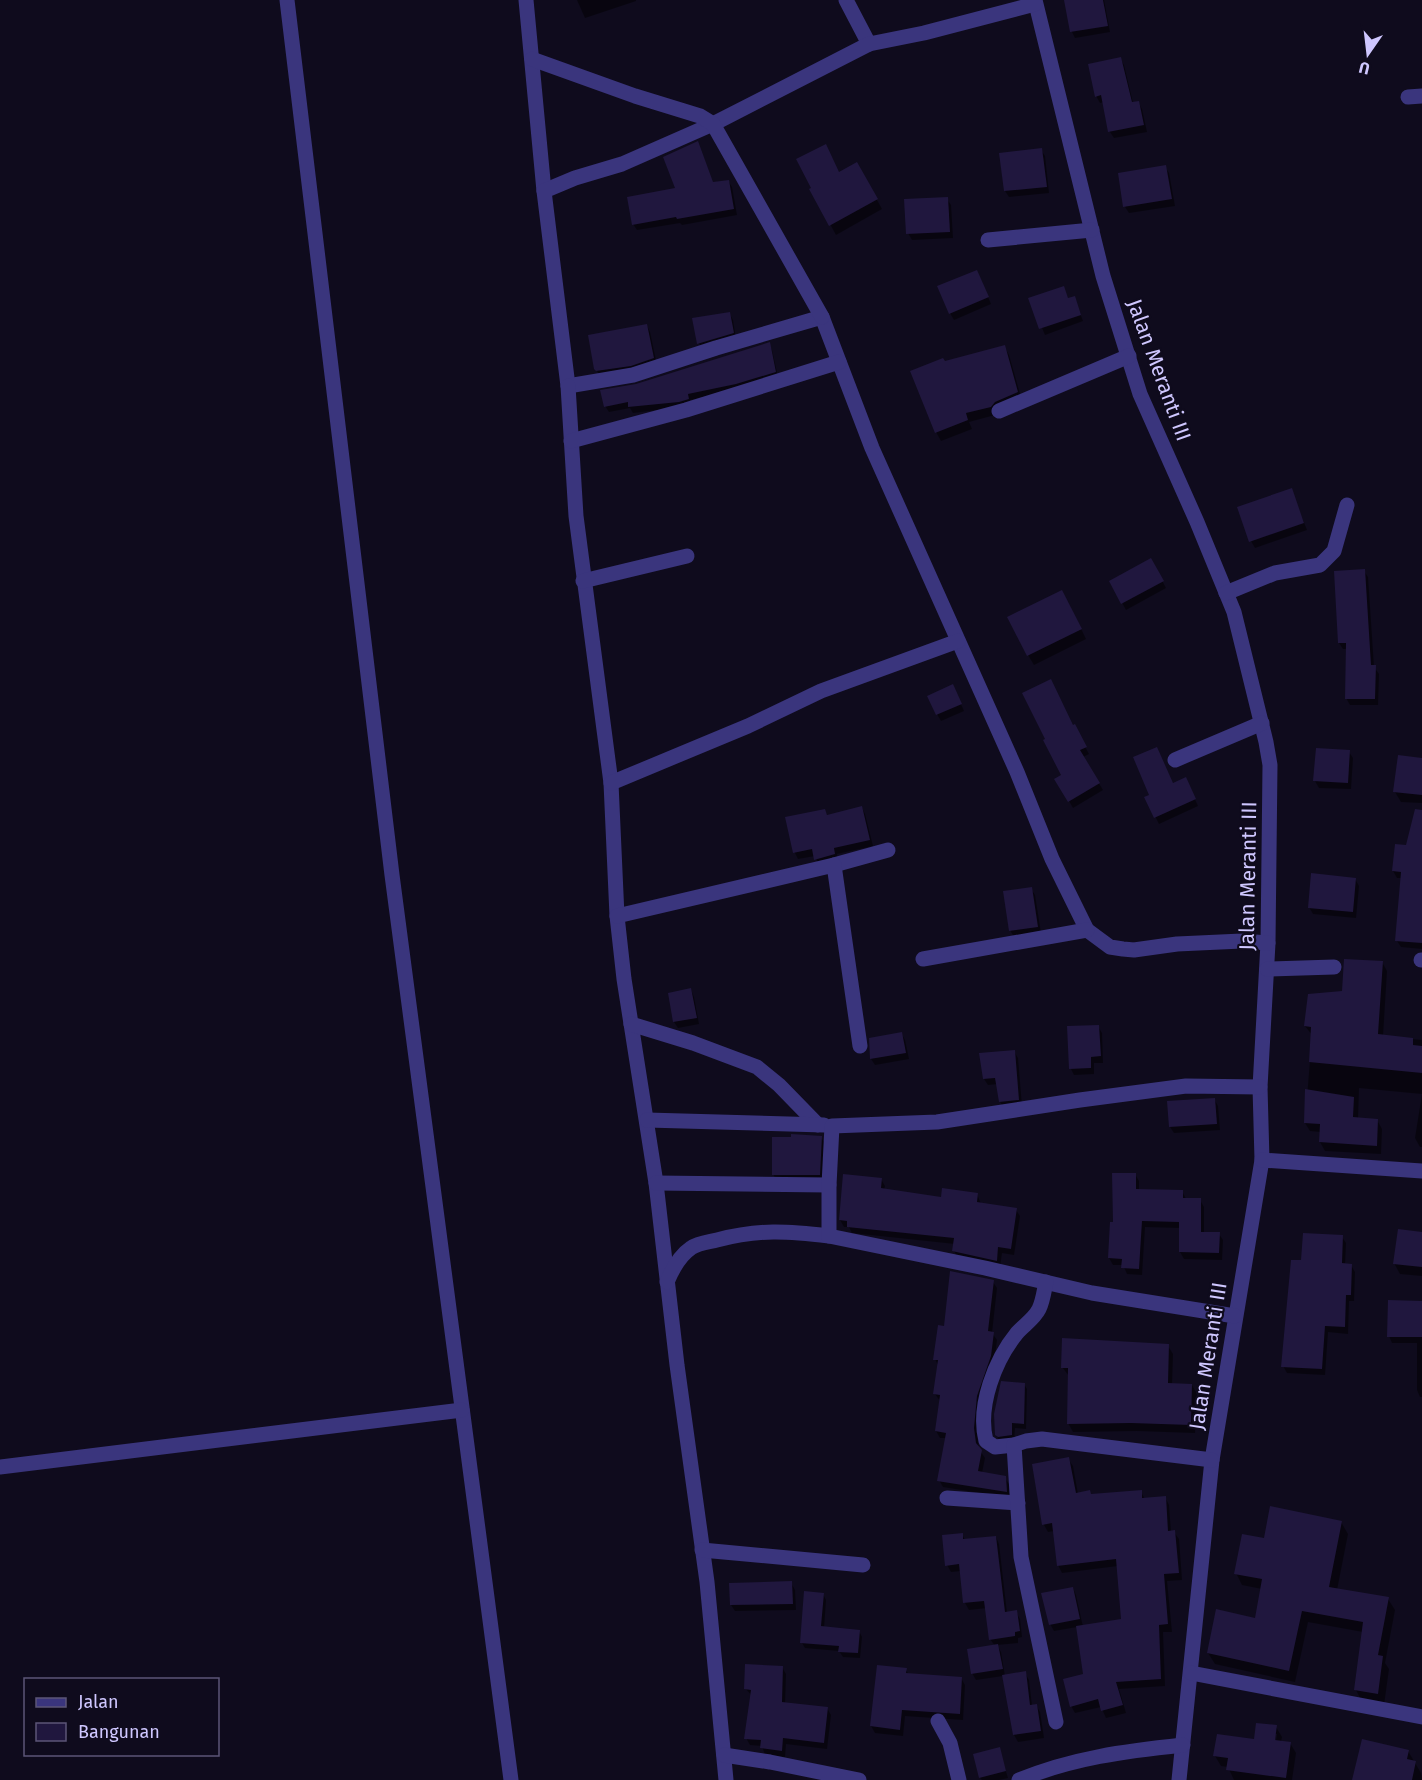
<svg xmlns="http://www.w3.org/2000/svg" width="1422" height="1780" font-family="'Fira Sans',sans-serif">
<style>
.shadow{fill:#0007;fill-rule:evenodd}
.building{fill:#20173e}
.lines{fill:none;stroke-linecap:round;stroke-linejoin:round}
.minor{stroke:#3a357d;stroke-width:15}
.labels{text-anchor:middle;stroke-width:4.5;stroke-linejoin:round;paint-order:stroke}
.street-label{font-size:21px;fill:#cfc7ff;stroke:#0f0b1d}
</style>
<rect width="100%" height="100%" fill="#0f0b1d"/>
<g class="shadow">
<path d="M 577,0 L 636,0 L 636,1 L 585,18 Z"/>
<path d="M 1104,0 L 1110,32 L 1075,38 L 1072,32 L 1066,1 Z"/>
<path d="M 1120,58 L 1124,65 L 1133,103 L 1138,102 L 1142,109 L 1147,132 L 1114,138 L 1110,132 L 1104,102 L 1100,103 L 1096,96 Z"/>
<path d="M 1041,150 L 1045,156 L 1049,193 L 1009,197 L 1005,191 L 1001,154 Z"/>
<path d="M 857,164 L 882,209 L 836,235 L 811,189 Z"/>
<path d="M 1165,167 L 1169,173 L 1175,206 L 1129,213 L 1125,207 Z"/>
<path d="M 728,181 L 732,187 L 737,215 L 682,225 L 680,223 L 637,230 L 633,224 L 714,184 Z"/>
<path d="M 947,199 L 951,205 L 953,238 L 912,240 L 908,233 Z"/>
<path d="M 980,278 L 991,304 L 954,320 L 950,313 Z"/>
<path d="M 1063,288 L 1069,300 L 1074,298 L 1083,321 L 1045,335 L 1030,299 Z"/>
<path d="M 729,313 L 733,320 L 736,339 L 702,350 L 699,343 Z"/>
<path d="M 647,326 L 650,332 L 657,365 L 600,376 L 596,369 Z"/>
<path d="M 769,344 L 772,350 L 778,377 L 740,389 L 690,400 L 691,405 L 682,407 L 633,413 L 630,408 L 609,412 L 605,406 Z"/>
<path d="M 1004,346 L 1009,355 L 1022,401 L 995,415 L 969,422 L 972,429 L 941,441 L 936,432 L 945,363 Z"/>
<path d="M 1291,490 L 1307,530 L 1255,548 L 1251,541 Z"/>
<path d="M 1151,560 L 1166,588 L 1126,610 L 1111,582 Z"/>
<path d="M 1364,571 L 1368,577 L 1374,667 L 1379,674 L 1378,705 L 1350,705 L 1346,698 L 1347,649 L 1343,649 L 1339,643 Z"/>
<path d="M 1068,602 L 1086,639 L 1034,665 L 1028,655 Z"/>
<path d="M 956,693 L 964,711 L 941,721 L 937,714 Z"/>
<path d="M 1074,726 L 1089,754 L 1083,757 L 1103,790 L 1073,808 L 1057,780 L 1063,776 L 1047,740 Z"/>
<path d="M 1349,752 L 1353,758 L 1351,789 L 1319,788 L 1315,781 Z"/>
<path d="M 1422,759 L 1422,803 L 1401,802 L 1395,792 Z"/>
<path d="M 1173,785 L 1189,786 L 1198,806 L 1159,824 L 1146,798 Z"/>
<path d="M 862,808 L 865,814 L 873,846 L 837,854 L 838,861 L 819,866 L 815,856 L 798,859 L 795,853 L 787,819 L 824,810 L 828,816 Z"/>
<path d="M 1422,819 L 1422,949 L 1401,947 L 1397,941 L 1402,878 L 1397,878 L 1393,871 Z"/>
<path d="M 1355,879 L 1359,886 L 1356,918 L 1313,914 L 1309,907 Z"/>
<path d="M 1031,889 L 1035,895 L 1041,933 L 1014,937 L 1010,930 Z"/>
<path d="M 1382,962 L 1387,971 L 1383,1036 L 1422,1040 L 1422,1147 L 1420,1147 L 1415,1138 L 1422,1094 L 1359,1088 L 1358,1119 L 1377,1120 L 1382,1129 L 1381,1154 L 1325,1151 L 1320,1142 L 1321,1132 L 1310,1131 L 1305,1123 L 1312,1035 L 1305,1026 L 1343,992 Z"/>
<path d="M 691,990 L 694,997 L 699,1024 L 678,1028 L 674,1022 Z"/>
<path d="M 1098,1026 L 1102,1033 L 1103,1063 L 1094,1063 L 1094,1074 L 1074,1075 L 1071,1069 Z"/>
<path d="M 901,1033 L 905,1040 L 909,1059 L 875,1065 L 871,1059 L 870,1039 Z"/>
<path d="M 1014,1051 L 1018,1058 L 1022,1106 L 1004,1108 L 1000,1102 L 998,1084 L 988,1085 L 984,1079 Z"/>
<path d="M 1214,1099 L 1218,1106 L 1220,1130 L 1174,1133 L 1170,1127 Z"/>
<path d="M 821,1137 L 825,1144 L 823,1181 L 777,1181 L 773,1174 Z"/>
<path d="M 1135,1174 L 1139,1181 L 1139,1190 L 1182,1191 L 1186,1199 L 1200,1200 L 1204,1207 L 1204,1234 L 1219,1234 L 1223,1240 L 1222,1260 L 1184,1259 L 1180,1252 L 1180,1228 L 1145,1227 L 1142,1275 L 1127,1274 L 1123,1265 L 1113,1265 L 1109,1258 L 1114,1224 Z"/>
<path d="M 881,1179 L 885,1186 L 884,1190 L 942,1198 L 977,1194 L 981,1204 L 1016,1210 L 1020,1216 L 1014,1255 L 1002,1253 L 1000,1267 L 958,1258 L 954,1251 L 955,1244 L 852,1233 L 849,1227 L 844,1227 L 840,1220 Z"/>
<path d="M 1422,1233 L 1422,1276 L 1400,1274 L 1394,1263 Z"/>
<path d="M 1342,1237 L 1346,1243 L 1345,1265 L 1351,1265 L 1355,1272 L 1354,1301 L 1349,1301 L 1348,1334 L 1328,1332 L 1325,1375 L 1287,1373 L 1283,1366 L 1303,1262 Z"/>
<path d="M 993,1282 L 997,1288 L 992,1333 L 997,1340 L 994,1363 L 980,1404 L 977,1435 L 979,1449 L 985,1458 L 982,1473 L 1005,1478 L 1009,1484 L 1010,1498 L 943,1487 L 939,1480 L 946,1438 L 940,1438 L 936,1431 L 940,1401 L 935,1394 L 939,1367 L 935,1359 L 945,1327 Z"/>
<path d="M 1422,1303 L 1422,1397 L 1420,1397 L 1417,1390 L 1417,1343 L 1392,1343 L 1389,1336 Z"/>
<path d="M 1168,1346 L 1173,1354 L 1172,1385 L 1192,1385 L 1197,1394 L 1195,1433 L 1137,1431 L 1073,1432 L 1068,1423 L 1069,1376 L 1062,1367 Z"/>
<path d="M 1024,1384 L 1027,1389 L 1026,1429 L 1015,1428 L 1014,1441 L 1000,1441 L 996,1435 Z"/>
<path d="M 1068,1459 L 1073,1466 L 1078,1494 L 1091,1496 L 1141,1492 L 1145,1499 L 1165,1497 L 1169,1505 L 1171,1532 L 1174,1532 L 1179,1539 L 1182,1580 L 1167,1581 L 1172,1632 L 1163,1632 L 1165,1686 L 1119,1689 L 1126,1713 L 1106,1718 L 1101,1707 L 1075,1713 L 1071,1706 L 1085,1675 L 1077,1627 L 1054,1631 L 1050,1624 L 1073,1588 L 1076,1595 L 1083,1627 L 1122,1620 L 1118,1566 L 1062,1573 L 1058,1565 L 1054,1531 L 1048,1532 L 1044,1525 L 1034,1466 Z"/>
<path d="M 1341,1522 L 1348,1534 L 1337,1590 L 1388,1599 L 1395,1610 L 1385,1663 L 1389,1669 L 1384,1705 L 1362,1702 L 1356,1690 L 1363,1632 L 1308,1622 L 1295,1682 L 1215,1664 L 1208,1653 L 1256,1620 L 1262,1589 L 1242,1585 L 1236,1573 L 1265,1540 Z"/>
<path d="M 962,1534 L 965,1540 L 996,1537 L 999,1544 L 1007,1613 L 1016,1612 L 1020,1619 L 1022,1637 L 1018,1638 L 1018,1643 L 997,1645 L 1001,1652 L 1005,1676 L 1025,1673 L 1029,1680 L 1032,1706 L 1036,1705 L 1040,1712 L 1044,1738 L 1018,1742 L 1014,1735 L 1003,1676 L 976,1680 L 972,1673 L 995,1646 L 990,1639 L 987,1608 L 969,1610 L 965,1603 L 961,1571 L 951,1572 L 947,1565 Z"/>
<path d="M 791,1583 L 795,1590 L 796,1610 L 735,1611 L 731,1605 Z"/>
<path d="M 823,1594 L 826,1600 L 824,1628 L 859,1631 L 862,1637 L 860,1658 L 843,1657 L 839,1651 L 805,1648 L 802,1643 Z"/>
<path d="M 782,1667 L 786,1674 L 785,1704 L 827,1708 L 831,1715 L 827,1749 L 786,1744 L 785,1757 L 765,1755 L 762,1746 L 750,1745 L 746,1738 L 752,1696 L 746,1689 Z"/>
<path d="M 906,1670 L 909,1675 L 961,1678 L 965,1685 L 963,1720 L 905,1716 L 903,1736 L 875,1733 L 871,1726 Z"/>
<path d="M 1276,1727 L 1282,1737 L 1281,1742 L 1290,1743 L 1296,1753 L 1292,1780 L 1234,1780 L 1228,1767 L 1221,1766 L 1215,1756 L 1256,1741 ZM 1274,1734 L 1277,1734 L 1275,1747 Z"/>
<path d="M 999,1749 L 1008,1778 L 999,1780 L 982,1780 L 980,1778 Z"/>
<path d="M 1408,1751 L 1421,1773 L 1422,1780 L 1354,1780 Z"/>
</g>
<g class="building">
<path d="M 1064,0 L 1103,0 L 1108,26 L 1070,32 Z"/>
<path d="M 1121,57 L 1132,102 L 1139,101 L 1144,125 L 1108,132 L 1101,95 L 1095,97 L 1088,64 Z"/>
<path d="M 698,141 L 713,182 L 729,180 L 734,209 L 677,219 L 676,217 L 632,225 L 627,197 L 675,188 L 663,157 Z"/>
<path d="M 826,144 L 839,172 L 857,162 L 878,199 L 829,226 L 809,189 L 811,188 L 796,159 Z"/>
<path d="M 1042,148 L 1047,187 L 1004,191 L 999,153 Z"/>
<path d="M 1166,165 L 1172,199 L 1123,207 L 1118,173 Z"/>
<path d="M 948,197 L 950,232 L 906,234 L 904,199 Z"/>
<path d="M 977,270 L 989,297 L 949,314 L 937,286 Z"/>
<path d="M 1064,286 L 1068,298 L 1075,296 L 1081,315 L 1039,329 L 1028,298 Z"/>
<path d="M 730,312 L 734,333 L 697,344 L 692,318 Z"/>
<path d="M 647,324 L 654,358 L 631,366 L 596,371 L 594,369 L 588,335 Z"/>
<path d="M 770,342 L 776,372 L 736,384 L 688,394 L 689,399 L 679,402 L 628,407 L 628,402 L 604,407 L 600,390 L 636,384 Z"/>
<path d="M 1005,345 L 1018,392 L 995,402 L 991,407 L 966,413 L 968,420 L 935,433 L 910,371 L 943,358 L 945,361 Z"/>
<path d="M 1292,488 L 1304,523 L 1249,542 L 1237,507 Z"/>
<path d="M 1151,558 L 1164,581 L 1121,604 L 1109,581 Z"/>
<path d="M 1365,569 L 1371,665 L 1376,665 L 1375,699 L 1345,699 L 1346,643 L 1338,643 L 1334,571 Z"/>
<path d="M 1062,590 L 1082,629 L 1027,656 L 1007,617 Z"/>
<path d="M 1051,679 L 1073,725 L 1075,724 L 1087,747 L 1080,750 L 1100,783 L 1068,802 L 1054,779 L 1061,775 L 1043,740 L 1045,739 L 1022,693 Z"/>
<path d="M 953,684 L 962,704 L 936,715 L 927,696 Z"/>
<path d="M 1157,747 L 1173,783 L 1186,777 L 1196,799 L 1154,818 L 1144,797 L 1149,795 L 1133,757 Z"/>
<path d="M 1316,748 L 1350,750 L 1348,783 L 1313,781 Z"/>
<path d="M 1398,755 L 1422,758 L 1422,795 L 1393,792 Z"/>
<path d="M 862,806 L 870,840 L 834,848 L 835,854 L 814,860 L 812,849 L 793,853 L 785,817 L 825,809 L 827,815 Z"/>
<path d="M 1415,809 L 1422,810 L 1422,943 L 1395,941 L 1401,872 L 1392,871 L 1395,844 L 1406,845 Z"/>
<path d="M 1311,873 L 1356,878 L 1353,912 L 1308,908 Z"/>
<path d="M 1032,887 L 1038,927 L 1009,931 L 1003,891 Z"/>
<path d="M 1344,959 L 1383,961 L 1378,1034 L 1413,1038 L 1413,1045 L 1422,1046 L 1422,1073 L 1309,1062 L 1311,1027 L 1304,1026 L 1308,994 L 1342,991 Z"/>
<path d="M 691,988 L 697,1018 L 673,1022 L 668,993 Z"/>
<path d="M 1099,1025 L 1101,1056 L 1091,1057 L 1091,1068 L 1069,1069 L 1067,1026 Z"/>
<path d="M 902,1032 L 906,1053 L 870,1059 L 869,1038 Z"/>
<path d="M 1015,1050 L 1019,1100 L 999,1102 L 995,1078 L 983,1079 L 979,1053 Z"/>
<path d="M 1305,1089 L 1354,1097 L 1353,1117 L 1378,1119 L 1377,1146 L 1319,1142 L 1320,1124 L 1304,1123 Z"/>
<path d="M 1215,1098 L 1217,1124 L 1169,1127 L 1167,1101 Z"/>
<path d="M 791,1134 L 822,1136 L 820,1175 L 772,1175 L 772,1137 L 791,1137 Z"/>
<path d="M 1112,1173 L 1136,1173 L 1136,1189 L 1183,1190 L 1183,1198 L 1201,1198 L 1201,1232 L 1220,1232 L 1219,1253 L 1179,1252 L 1179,1222 L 1142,1221 L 1139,1269 L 1121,1268 L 1122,1259 L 1108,1258 L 1110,1222 L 1113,1222 Z"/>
<path d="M 843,1174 L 882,1178 L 881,1188 L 941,1197 L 942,1188 L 978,1193 L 977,1202 L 1017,1208 L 1011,1249 L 998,1247 L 997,1261 L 952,1251 L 954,1238 L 847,1227 L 847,1221 L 839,1220 Z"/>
<path d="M 1398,1229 L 1422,1232 L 1422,1267 L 1393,1264 Z"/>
<path d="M 1303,1233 L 1343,1235 L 1342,1263 L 1352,1264 L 1351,1295 L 1346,1295 L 1345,1327 L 1325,1326 L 1322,1369 L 1281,1367 L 1291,1260 L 1301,1260 Z"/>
<path d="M 950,1271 L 994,1280 L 988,1331 L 994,1332 L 991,1356 L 977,1396 L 974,1428 L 976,1443 L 982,1450 L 978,1471 L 1006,1476 L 1007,1492 L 937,1481 L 946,1433 L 935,1431 L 940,1395 L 933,1394 L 938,1360 L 933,1360 L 938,1325 L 944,1326 Z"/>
<path d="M 1388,1300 L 1422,1301 L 1422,1337 L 1387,1337 Z"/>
<path d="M 1062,1338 L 1169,1344 L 1168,1383 L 1192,1384 L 1191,1425 L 1131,1423 L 1067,1424 L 1068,1368 L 1061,1368 Z"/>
<path d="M 1001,1381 L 1025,1383 L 1024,1424 L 1012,1423 L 1012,1435 L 998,1437 L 995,1435 L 994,1414 Z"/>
<path d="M 1069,1457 L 1076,1493 L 1090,1490 L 1091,1494 L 1142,1490 L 1142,1498 L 1166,1496 L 1168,1531 L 1175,1530 L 1179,1573 L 1164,1574 L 1168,1624 L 1159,1625 L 1161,1679 L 1116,1682 L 1123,1705 L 1101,1711 L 1098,1699 L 1070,1707 L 1063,1679 L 1083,1674 L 1076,1626 L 1121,1619 L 1116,1559 L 1057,1566 L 1052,1523 L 1042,1525 L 1032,1464 Z"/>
<path d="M 1270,1506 L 1342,1521 L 1329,1587 L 1389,1597 L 1378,1655 L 1383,1656 L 1378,1694 L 1354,1690 L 1363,1622 L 1302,1611 L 1289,1671 L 1207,1653 L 1216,1609 L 1255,1618 L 1262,1579 L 1234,1574 L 1242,1534 L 1264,1538 Z"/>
<path d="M 963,1533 L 963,1539 L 996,1536 L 1005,1612 L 1017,1610 L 1020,1631 L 1015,1632 L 1015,1636 L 989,1640 L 984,1601 L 963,1603 L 959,1564 L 945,1566 L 942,1535 Z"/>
<path d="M 792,1581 L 793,1604 L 730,1605 L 729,1583 Z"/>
<path d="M 1073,1587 L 1080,1619 L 1049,1625 L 1041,1593 Z"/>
<path d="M 804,1591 L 824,1593 L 821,1626 L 860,1630 L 858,1653 L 838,1652 L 839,1646 L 800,1643 Z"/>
<path d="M 998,1644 L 1003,1669 L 971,1674 L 967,1649 Z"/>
<path d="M 745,1664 L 783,1666 L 782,1702 L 828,1707 L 824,1743 L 783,1738 L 782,1751 L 760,1748 L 761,1740 L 744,1739 L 751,1690 L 744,1689 Z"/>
<path d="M 877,1665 L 907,1668 L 906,1673 L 962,1677 L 960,1714 L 902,1710 L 900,1730 L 870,1726 Z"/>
<path d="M 1026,1671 L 1030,1705 L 1037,1704 L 1041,1731 L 1013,1735 L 1002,1675 Z"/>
<path d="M 1256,1723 L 1277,1725 L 1275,1740 L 1291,1742 L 1286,1778 L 1226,1770 L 1228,1758 L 1213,1756 L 1217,1734 L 1254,1739 Z"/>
<path d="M 1362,1739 L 1409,1750 L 1407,1759 L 1416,1761 L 1412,1780 L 1352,1780 Z"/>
<path d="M 1000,1747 L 1006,1771 L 979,1778 L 973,1754 Z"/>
</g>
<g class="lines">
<g class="minor">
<path d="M 287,0 L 392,875 L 511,1780"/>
<path d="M 526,0 L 544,191"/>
<path d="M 846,0 L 869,44"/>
<path d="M 1035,0 L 1103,276 L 1140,394 L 1197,522 L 1234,612 L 1266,742 L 1270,765 L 1268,943 L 1260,1087 L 1262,1160 L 1212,1460 L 1179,1780"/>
<path d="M 1035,4 L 924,33 L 869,44 L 713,124 L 622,164 L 575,178 L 544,191 L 568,386 L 633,375 L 716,348 L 822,317 L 872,448 L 1017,772 L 1052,859 L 1087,930 L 1110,947 L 1123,949 L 1134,950 L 1177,944 L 1242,941 L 1268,943"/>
<path d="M 532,59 L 635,96 L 700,116 L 713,124 L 822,317"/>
<path d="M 1408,97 L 1422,96"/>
<path d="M 988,240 L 1092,230"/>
<path d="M 568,386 L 576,516 L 611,783 L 617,916 L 624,979 L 656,1183 L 677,1365 L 707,1582 L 726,1780"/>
<path d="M 999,411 L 1129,356"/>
<path d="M 571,441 L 686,410 L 839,362"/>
<path d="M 583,581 L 687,556"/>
<path d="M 1226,593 L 1275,573 L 1320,565 L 1334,551 L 1347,505"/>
<path d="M 1175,760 L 1262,723"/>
<path d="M 611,783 L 748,726 L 821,691 L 958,641"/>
<path d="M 834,865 L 888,850"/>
<path d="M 617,916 L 834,865 L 860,1046"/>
<path d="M 923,959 L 1087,930"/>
<path d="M 1421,960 L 1422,960"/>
<path d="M 1267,969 L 1334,967"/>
<path d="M 631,1024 L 693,1043 L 757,1067 L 779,1085 L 818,1125"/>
<path d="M 647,1120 L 824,1125"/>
<path d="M 1262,1160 L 1422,1171"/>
<path d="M 656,1183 L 829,1185"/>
<path d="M 667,1282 C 672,1270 679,1256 691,1248 C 698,1243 709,1242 717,1240 C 759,1229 787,1231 829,1236"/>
<path d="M 1235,1316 L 1092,1293 L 985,1268 L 829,1236 L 829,1185 L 832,1126 L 937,1122 L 1080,1100 L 1186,1086 L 1260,1087"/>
<path d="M 1014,1445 L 995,1447 L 986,1441 C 977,1406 995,1360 1017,1333 C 1024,1325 1034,1319 1039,1309 C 1043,1301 1044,1291 1046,1282"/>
<path d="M 0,1467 L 462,1410"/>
<path d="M 947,1498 L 1018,1503"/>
<path d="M 702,1550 L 863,1565"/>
<path d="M 1191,1673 L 1422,1717"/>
<path d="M 938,1721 L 950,1743 L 959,1780"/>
<path d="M 1056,1722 L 1021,1557 L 1014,1445 L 1026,1441 L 1042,1439 L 1212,1460"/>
<path d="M 724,1755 L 770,1762 L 859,1780"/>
<path d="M 1019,1780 C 1072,1758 1126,1751 1183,1745"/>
</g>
</g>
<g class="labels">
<g class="street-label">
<text transform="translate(1159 370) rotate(70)" y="7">Jalan Meranti III</text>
<text transform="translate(1248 876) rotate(-89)" y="7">Jalan Meranti III</text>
<text transform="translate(1208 1356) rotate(-81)" y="7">Jalan Meranti III</text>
</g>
</g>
<rect x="24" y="1678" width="195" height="78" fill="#0f0b1d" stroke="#5c5677" stroke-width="1.5"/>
<rect x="36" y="1698" width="30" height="9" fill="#3a357d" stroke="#5c5677" stroke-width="1.5"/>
<text x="78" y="1708" font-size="18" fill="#cfc7ff">Jalan</text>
<rect x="36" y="1723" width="30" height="18" fill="#20173e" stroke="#5c5677" stroke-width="1.5"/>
<text x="78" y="1738" font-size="18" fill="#cfc7ff">Bangunan</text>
<g transform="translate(1368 54) rotate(194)" stroke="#0f0b1d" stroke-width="4.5" paint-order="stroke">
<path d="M0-4.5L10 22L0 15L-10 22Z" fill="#cfc7ff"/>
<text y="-9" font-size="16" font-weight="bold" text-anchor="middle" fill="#cfc7ff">U</text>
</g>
</svg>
